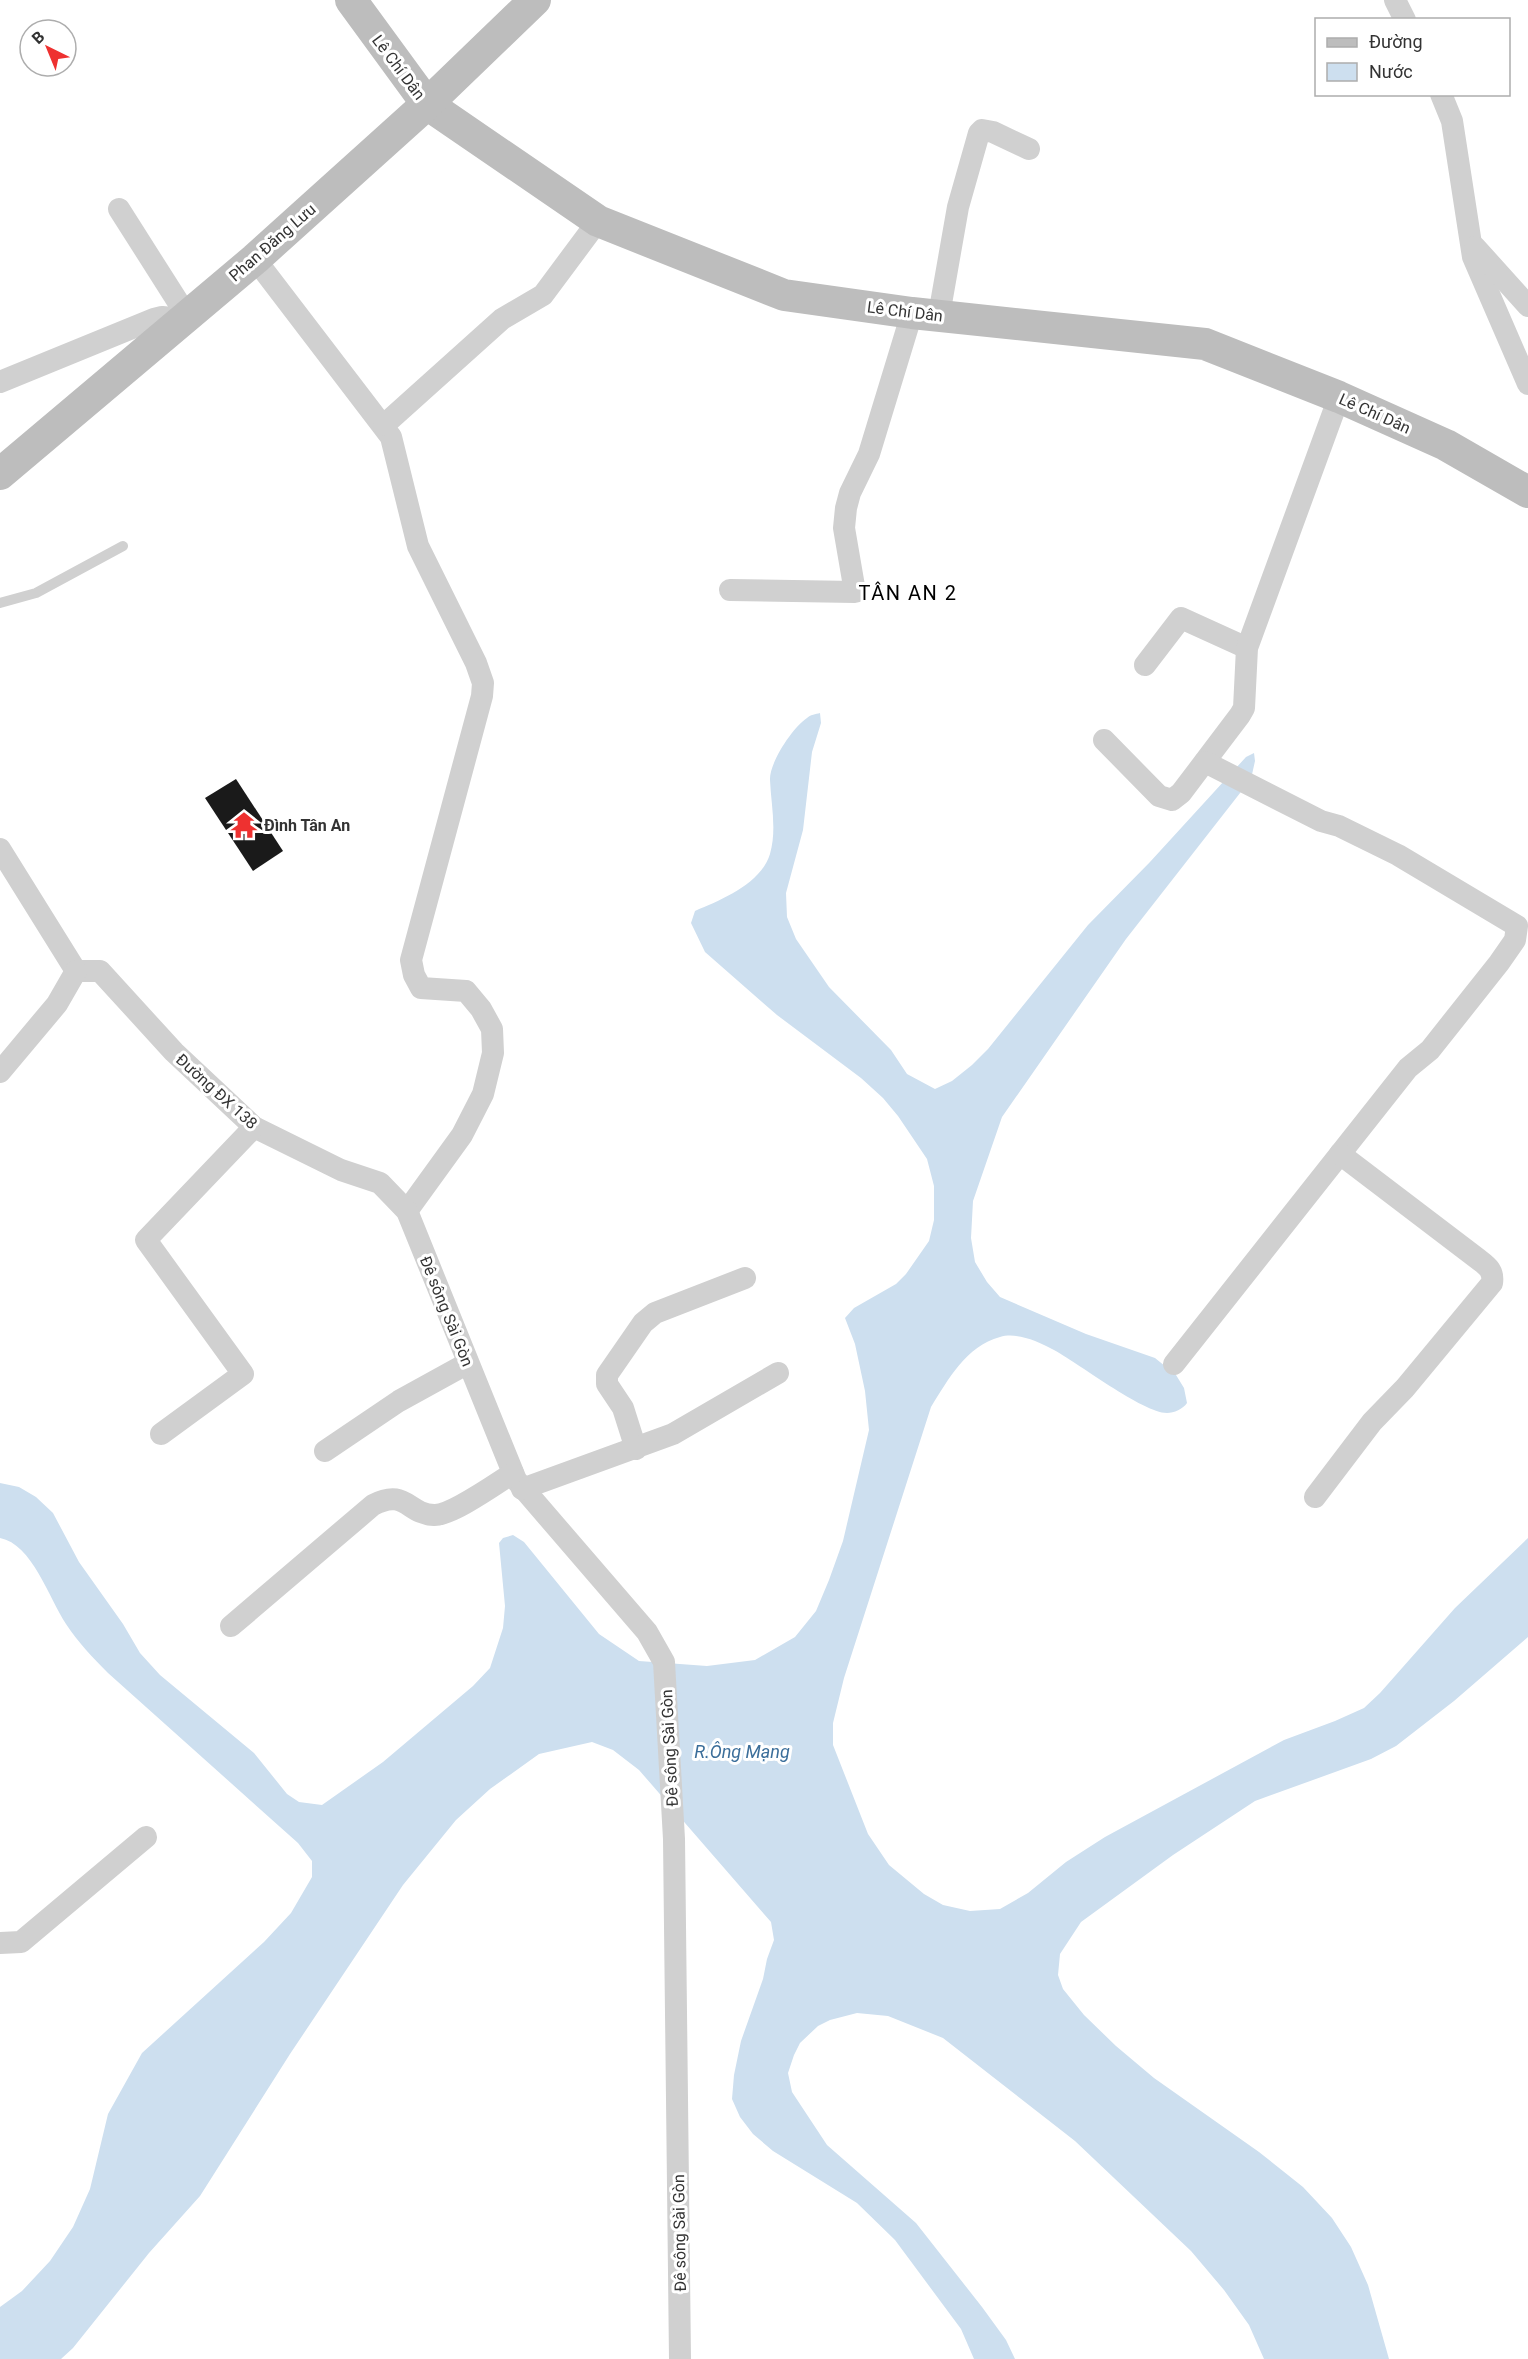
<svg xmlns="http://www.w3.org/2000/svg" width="1528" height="2359" font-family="Roboto,sans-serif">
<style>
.water{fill:#cddfef}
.building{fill:#1a1a1a}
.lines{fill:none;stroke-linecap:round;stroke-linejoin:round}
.lane{stroke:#d0d0d0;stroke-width:10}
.street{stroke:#d0d0d0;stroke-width:22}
.secondary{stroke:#bdbdbd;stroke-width:32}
.labels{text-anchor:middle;stroke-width:6;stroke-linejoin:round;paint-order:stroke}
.street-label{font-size:16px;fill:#333;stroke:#fff}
.poi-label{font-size:16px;font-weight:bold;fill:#333;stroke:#fff;text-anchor:start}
.water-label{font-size:18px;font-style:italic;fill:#3b6e9a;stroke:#fff}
.quarter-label{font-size:20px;letter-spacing:1.5px;fill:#000;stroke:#fff}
</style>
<rect width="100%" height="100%" fill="#fff"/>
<path class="water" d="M 820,713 L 821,723 L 812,752 L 803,830 L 786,893 L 787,917 L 796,939 L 829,987 L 891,1050 L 907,1074 L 935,1089 L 952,1081 L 972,1065 L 988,1049 L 1088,925 L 1150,862 L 1246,757 L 1254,753 L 1255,761 L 1251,779 L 1126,939 L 1002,1117 L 973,1201 L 971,1238 L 975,1262 L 987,1282 L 1000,1297 L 1086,1334 L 1155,1358 L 1176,1375 L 1184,1388 L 1187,1403 C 1183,1409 1174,1413 1167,1413 C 1143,1413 1077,1362 1052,1349 C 1038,1341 1016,1332 1000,1337 C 966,1346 948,1380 931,1407 L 844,1678 L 833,1723 L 833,1745 L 868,1834 L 889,1865 L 924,1894 L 943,1905 L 970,1911 L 1000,1909 L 1028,1893 L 1066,1862 L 1105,1837 L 1284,1740 L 1335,1721 L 1364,1708 L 1380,1693 L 1455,1608 L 1528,1538 L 1528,1637 L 1454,1701 L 1396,1746 L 1371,1759 L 1255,1801 L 1173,1855 L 1081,1922 L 1060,1954 L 1058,1975 L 1063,1989 L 1084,2015 L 1116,2046 L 1154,2078 L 1259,2152 L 1303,2187 L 1332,2218 L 1351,2247 L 1368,2285 L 1389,2359 L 1264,2359 L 1249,2325 L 1224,2290 L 1191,2251 L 1075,2141 L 943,2038 L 888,2016 L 857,2013 L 830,2020 L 818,2026 L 800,2043 L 794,2055 L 788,2073 L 792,2092 L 827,2145 L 916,2223 L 982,2307 L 1006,2340 L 1015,2359 L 974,2359 L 961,2329 L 895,2240 L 857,2203 L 773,2151 L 753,2134 L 740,2117 L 732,2099 L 734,2075 L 741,2041 L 763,1979 L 767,1959 L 774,1940 L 771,1922 L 639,1770 L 613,1750 L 592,1742 L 539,1754 L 490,1789 L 456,1820 L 403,1885 L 290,2054 L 200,2196 L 149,2253 L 73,2348 L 61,2359 L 0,2359 L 0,2307 L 22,2291 L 50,2261 L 73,2227 L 90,2189 L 108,2114 L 142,2053 L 264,1942 L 291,1913 L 312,1877 L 312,1861 L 298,1843 L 108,1673 C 93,1658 78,1642 66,1624 C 49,1598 32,1544 0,1538 L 0,1483 L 19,1487 L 36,1497 L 53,1513 L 79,1562 L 123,1624 L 140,1653 L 160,1675 L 254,1753 L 287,1794 L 299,1802 L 322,1805 L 383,1762 L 473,1686 L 490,1668 L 503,1628 L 505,1606 L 499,1543 L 503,1538 L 513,1535 L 524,1542 L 599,1634 L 639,1661 L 707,1666 L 755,1660 L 795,1637 L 816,1611 L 829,1580 L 843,1541 L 869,1430 L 865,1391 L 855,1344 L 845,1318 L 854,1308 L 896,1284 L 906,1274 L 929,1241 L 934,1220 L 934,1186 L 927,1159 L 898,1116 L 883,1098 L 861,1078 L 777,1015 L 705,952 L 691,923 L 695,911 C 721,900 761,884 770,854 C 777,829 771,804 770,780 C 769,763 793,727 807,718 C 810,715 816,714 820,713 Z"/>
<path class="building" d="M 236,779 L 283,851 L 253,871 L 205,798 Z"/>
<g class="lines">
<path class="lane" d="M 0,603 L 36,593 L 123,546"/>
<g class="street">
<path d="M 1395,0 L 1405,20"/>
<path d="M 1441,94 L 1452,121 L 1473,257 L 1528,384"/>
<path d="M 119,209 L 187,316"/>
<path d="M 1475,247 L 1528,306"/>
<path d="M 255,259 L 391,437 L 418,546 L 476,663 L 483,683 L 482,696 L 411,960 L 414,975 L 421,988 L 466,991 L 481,1009 L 492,1029 L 493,1053 L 483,1094 L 462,1135 L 407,1211"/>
<path d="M 939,315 L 958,207 L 979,133 L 982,130 L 993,132 L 1029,149"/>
<path d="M 0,382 L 154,319 L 162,317 L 183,319"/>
<path d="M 384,425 L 502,319 L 543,295 L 598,221"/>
<path d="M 730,590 L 855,592 L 844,528 L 846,508 L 850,493 L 869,454 L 912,313"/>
<path d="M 1145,665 L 1181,618 L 1247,648"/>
<path d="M 1104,740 L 1159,796 L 1172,800 L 1181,793 L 1240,715 L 1244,708 L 1247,648 L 1339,397"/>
<path d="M 0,849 L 76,971"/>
<path d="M 76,971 L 100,971 L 174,1052 L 254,1127 L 341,1170 L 380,1183 L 407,1211 L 516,1480 L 647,1632 L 664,1662 L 674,1839 L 680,2359"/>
<path d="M 0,1072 L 57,1004 L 76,971"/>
<path d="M 1174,1364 L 1408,1068 L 1430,1050 L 1499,963 L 1515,940 L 1517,926 L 1398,855 L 1339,826 L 1321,821 L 1205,762"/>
<path d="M 161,1434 L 243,1374 L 146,1240 L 254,1127"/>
<path d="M 636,1449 L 623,1408 L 607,1384 L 607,1375 L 643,1323 L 655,1313 L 745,1278"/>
<path d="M 325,1451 L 399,1401 L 468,1363"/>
<path d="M 522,1489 L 673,1434 L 778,1373"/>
<path d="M 1315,1497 L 1372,1422 L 1405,1388 L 1492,1283 C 1494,1270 1487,1266 1478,1259 L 1340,1154"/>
<path d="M 231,1626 L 373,1505 C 406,1488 407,1514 434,1515 C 451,1516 497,1483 513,1473"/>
<path d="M 0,1943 L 21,1942 L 146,1837"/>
</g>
<g class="secondary">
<path d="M 351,0 L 427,104 L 598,221 L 784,295 L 912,313 L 1205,344 L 1339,397 L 1446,445 L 1528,492"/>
<path d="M 0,474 L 255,259 L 427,104 L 535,0"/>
</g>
</g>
<defs>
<symbol id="temple-bare" viewBox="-9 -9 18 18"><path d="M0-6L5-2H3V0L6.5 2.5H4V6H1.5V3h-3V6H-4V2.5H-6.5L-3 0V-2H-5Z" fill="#ee3130" stroke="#fff" stroke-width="2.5" paint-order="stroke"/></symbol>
</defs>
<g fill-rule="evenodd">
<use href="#temple-bare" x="225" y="806" width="38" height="38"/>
</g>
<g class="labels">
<g class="street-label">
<text transform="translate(399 67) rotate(53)" y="6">Lê Chí Dân</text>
<text transform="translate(272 242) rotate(-41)" y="6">Phan Đăng Lưu</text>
<text transform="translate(905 311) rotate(7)" y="6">Lê Chí Dân</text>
<text transform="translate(1375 413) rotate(24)" y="6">Lê Chí Dân</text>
<text transform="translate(217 1091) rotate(42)" y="6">Đường ĐX 138</text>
<text transform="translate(447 1311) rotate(68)" y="6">Đê sông Sài Gòn</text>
<text transform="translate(669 1748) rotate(-93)" y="6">Đê sông Sài Gòn</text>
<text transform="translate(679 2233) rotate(-91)" y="6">Đê sông Sài Gòn</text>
</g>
<g class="poi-label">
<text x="264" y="831">Đình Tân An</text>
</g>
<g class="water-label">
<text x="742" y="1758">R.Ông Mạng</text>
</g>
<g class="quarter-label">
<text x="908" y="600">TÂN AN 2</text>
</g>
</g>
<rect x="1315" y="18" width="195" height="78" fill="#ffffff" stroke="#adadad" stroke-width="1.5"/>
<rect x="1327" y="38" width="30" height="9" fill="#bdbdbd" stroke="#adadad" stroke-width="1.5"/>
<text x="1369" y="48" font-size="18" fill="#333333">Đường</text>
<rect x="1327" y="63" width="30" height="18" fill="#cddfef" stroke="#adadad" stroke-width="1.5"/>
<text x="1369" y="78" font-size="18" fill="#333333">Nước</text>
<g transform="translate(48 48) rotate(317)"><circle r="28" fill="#ffffff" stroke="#adadad" stroke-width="1.5"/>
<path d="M0-4.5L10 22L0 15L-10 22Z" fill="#ee3130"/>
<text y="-9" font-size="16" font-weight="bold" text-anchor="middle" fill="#333333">B</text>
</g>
</svg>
